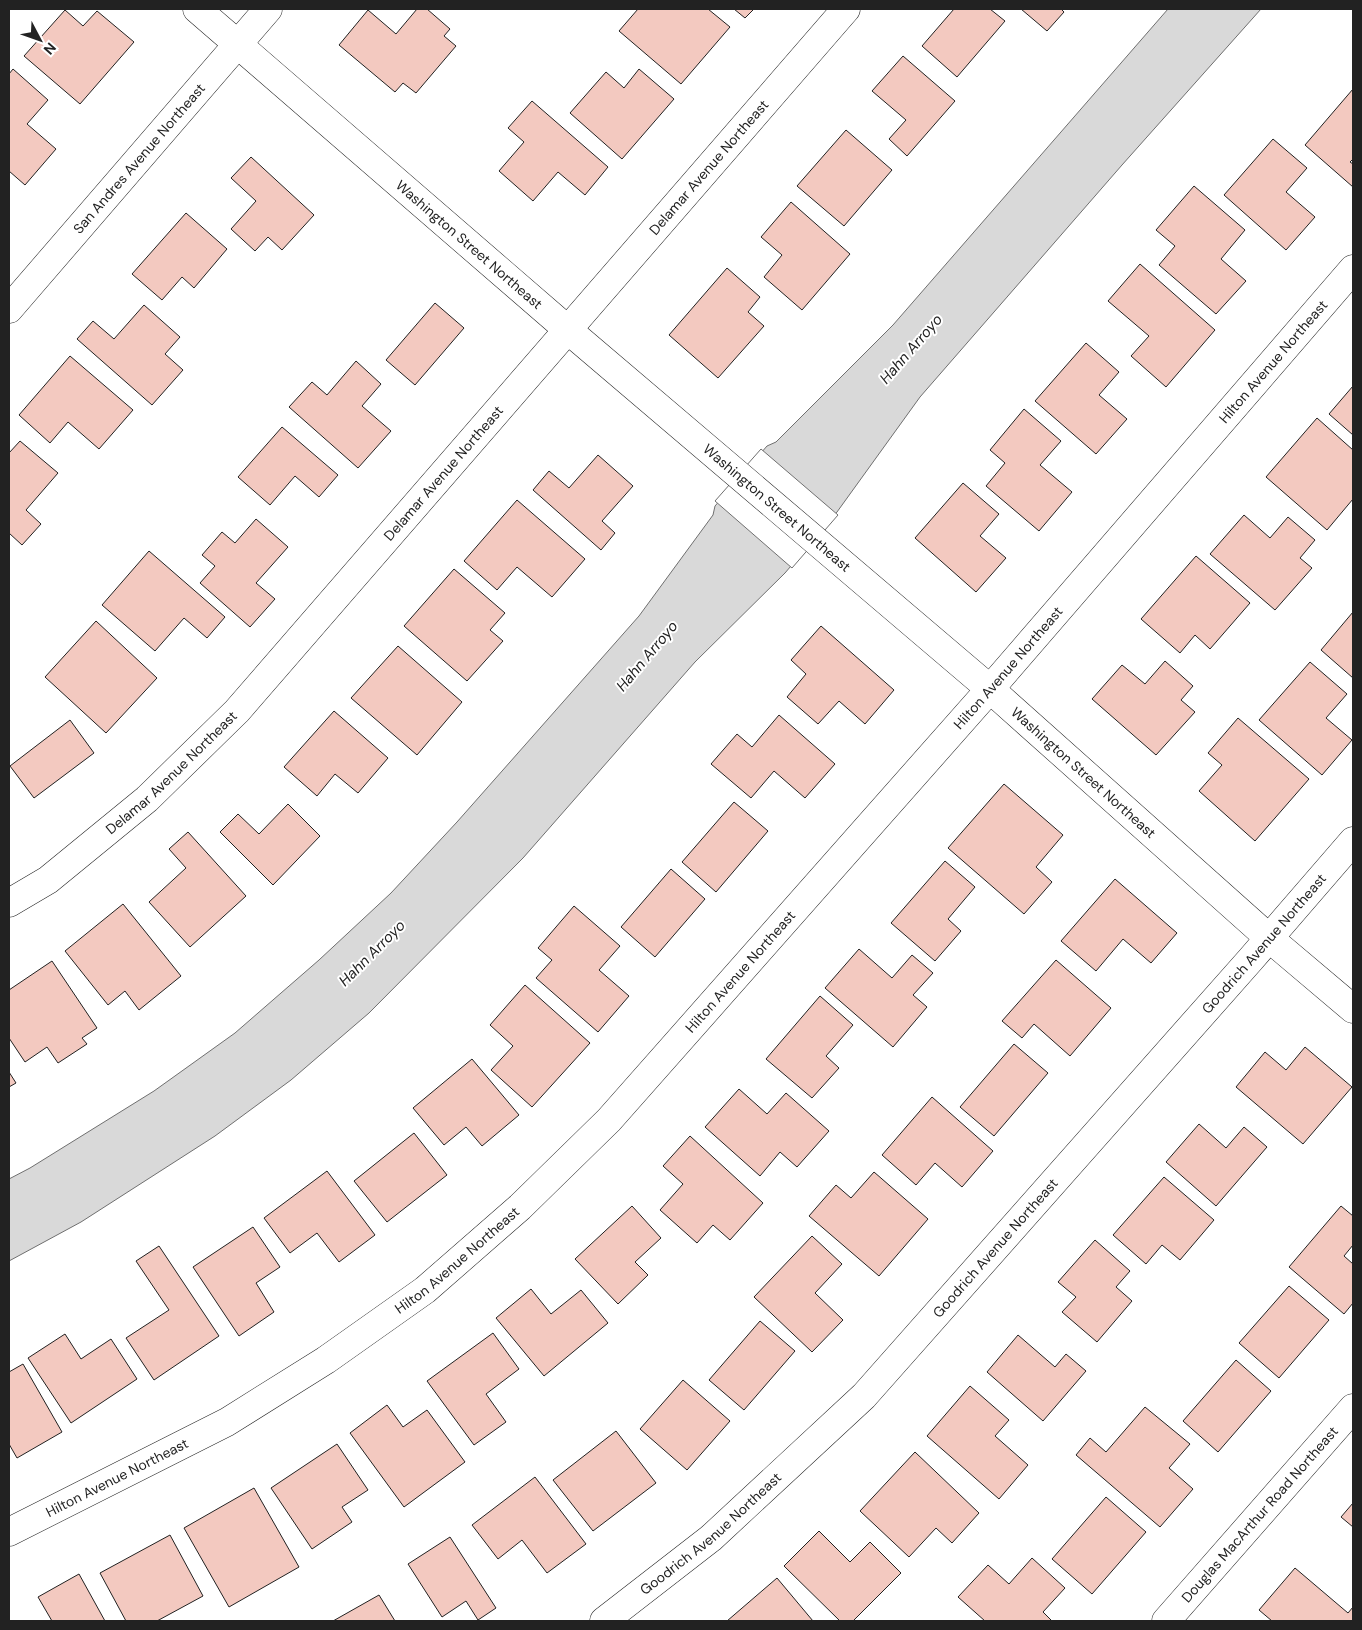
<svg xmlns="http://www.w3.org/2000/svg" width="1362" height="1630" font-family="'DM Sans',sans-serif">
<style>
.water{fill:#d9d9d9;stroke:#6f6f6f}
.pier{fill:#fff;stroke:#6f6f6f}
.building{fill:#f3c9c0;stroke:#222}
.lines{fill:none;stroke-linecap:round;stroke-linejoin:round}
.street-casing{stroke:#222;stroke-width:29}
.street{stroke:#fff;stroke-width:28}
.labels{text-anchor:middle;stroke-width:4;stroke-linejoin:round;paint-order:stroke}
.street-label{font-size:14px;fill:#222;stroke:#fff}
.water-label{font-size:15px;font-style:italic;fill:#222;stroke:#fff}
</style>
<rect width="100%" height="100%" fill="#fff"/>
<path class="water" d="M 1168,9 L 1261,9 L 1122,165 L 920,397 L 837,512 L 785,573 L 695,662 L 523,858 L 369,1013 L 291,1080 L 215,1136 L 81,1222 L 9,1261 L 9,1179 L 30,1168 L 154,1091 L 235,1033 L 319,960 L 391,893 L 457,822 L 639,616 L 713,515 L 715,506 L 767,446 L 776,442 L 893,325 Z"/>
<path class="pier" d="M 761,449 L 838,515 L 792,568 L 715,501 Z"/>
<g class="building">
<path d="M 417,9 L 427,9 L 450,29 L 444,36 L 456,46 L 416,93 L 403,83 L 395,92 L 339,45 L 368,10 L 396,34 Z"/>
<path d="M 638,9 L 708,9 L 730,27 L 681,84 L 619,31 Z"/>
<path d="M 734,9 L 754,9 L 745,18 Z"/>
<path d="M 954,9 L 990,9 L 1005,21 L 957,77 L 922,46 Z"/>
<path d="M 1021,9 L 1061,9 L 1064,12 L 1047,31 Z"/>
<path d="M 65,10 L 83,26 L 97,11 L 134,42 L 80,104 L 24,56 Z"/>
<path d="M 903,56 L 955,101 L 907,156 L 889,139 L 906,120 L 872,91 Z"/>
<path d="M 13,69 L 48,100 L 27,124 L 56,149 L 25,185 L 9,171 L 9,74 Z"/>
<path d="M 639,69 L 674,99 L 622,159 L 570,113 L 606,72 L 624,88 Z"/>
<path d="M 1353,89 L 1353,159 L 1350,162 L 1353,164 L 1353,187 L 1305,145 Z"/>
<path d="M 532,101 L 608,167 L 585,195 L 558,172 L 533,201 L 499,171 L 524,142 L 508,128 Z"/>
<path d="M 846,130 L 892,170 L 844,226 L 797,186 Z"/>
<path d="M 1273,139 L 1307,168 L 1286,192 L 1315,217 L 1286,250 L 1224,195 Z"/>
<path d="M 251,157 L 314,215 L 282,250 L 268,237 L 255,251 L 231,229 L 256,201 L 231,178 Z"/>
<path d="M 1194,186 L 1245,230 L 1221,259 L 1246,281 L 1216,314 L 1159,265 L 1175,246 L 1156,230 Z"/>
<path d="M 791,202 L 850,254 L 802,310 L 764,277 L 782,255 L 761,237 Z"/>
<path d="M 186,213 L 227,249 L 194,288 L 182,277 L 162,300 L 132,274 Z"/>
<path d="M 1140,264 L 1215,330 L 1166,387 L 1131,356 L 1149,336 L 1108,301 Z"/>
<path d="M 727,268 L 760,297 L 748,312 L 764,326 L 718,378 L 669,335 Z"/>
<path d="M 435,303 L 464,328 L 415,385 L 386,360 Z"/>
<path d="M 144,305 L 180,337 L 165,354 L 183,370 L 152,405 L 77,339 L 93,321 L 114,339 Z"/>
<path d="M 1086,343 L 1119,372 L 1099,395 L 1127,419 L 1096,454 L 1035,401 Z"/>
<path d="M 70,356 L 133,410 L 99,449 L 68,422 L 50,443 L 19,415 Z"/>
<path d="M 356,361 L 381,384 L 362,406 L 391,431 L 358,468 L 289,407 L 312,382 L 327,395 Z"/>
<path d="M 1353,386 L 1353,435 L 1329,414 Z"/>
<path d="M 1024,409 L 1061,441 L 1040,465 L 1072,492 L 1039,531 L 986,486 L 1005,463 L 990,450 Z"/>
<path d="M 1317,418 L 1353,450 L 1353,499 L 1327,530 L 1266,477 Z"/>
<path d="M 282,427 L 338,475 L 319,497 L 295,476 L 270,505 L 238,477 Z"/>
<path d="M 20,441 L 58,473 L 26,510 L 41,524 L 22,545 L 9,533 L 9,453 Z"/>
<path d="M 598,455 L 633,486 L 602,521 L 615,533 L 601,550 L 533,490 L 549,471 L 569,488 Z"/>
<path d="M 963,483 L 999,514 L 980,536 L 1006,558 L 976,592 L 915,538 Z"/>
<path d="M 517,500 L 585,559 L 552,597 L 517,567 L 497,590 L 464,561 Z"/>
<path d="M 1244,515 L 1270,538 L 1288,517 L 1315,540 L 1300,558 L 1312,568 L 1275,610 L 1210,554 Z"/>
<path d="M 256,519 L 288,547 L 256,583 L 275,599 L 250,627 L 200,583 L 215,566 L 202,555 L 222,532 L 235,543 Z"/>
<path d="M 149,551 L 225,617 L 207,638 L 184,618 L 155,651 L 102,605 Z"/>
<path d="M 1196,556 L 1250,603 L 1210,649 L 1195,635 L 1180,653 L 1141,619 Z"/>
<path d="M 454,569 L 505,613 L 490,630 L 503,641 L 467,681 L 404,626 Z"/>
<path d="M 1353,612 L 1353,678 L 1321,650 Z"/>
<path d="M 96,621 L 157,678 L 106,733 L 45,677 Z"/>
<path d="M 821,626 L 894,690 L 865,724 L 839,701 L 818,724 L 787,697 L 806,674 L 791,660 Z"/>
<path d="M 398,646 L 462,702 L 417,755 L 351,698 Z"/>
<path d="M 1165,661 L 1193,686 L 1181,700 L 1195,712 L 1156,755 L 1092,699 L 1122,665 L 1145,684 Z"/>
<path d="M 1310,662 L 1347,694 L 1326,718 L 1352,740 L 1322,775 L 1259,720 Z"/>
<path d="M 334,711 L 388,758 L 358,793 L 335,774 L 317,796 L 284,767 Z"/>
<path d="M 779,715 L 835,764 L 805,798 L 774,771 L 751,798 L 711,764 L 737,734 L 752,747 Z"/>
<path d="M 1238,718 L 1309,779 L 1255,841 L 1199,791 L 1222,765 L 1208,753 Z"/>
<path d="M 70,720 L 94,753 L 34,798 L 10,766 Z"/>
<path d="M 1004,784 L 1063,835 L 1036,867 L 1052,882 L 1024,914 L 948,848 Z"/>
<path d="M 734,802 L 768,831 L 716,892 L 682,862 Z"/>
<path d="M 288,804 L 320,836 L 273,885 L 220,832 L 238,814 L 259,834 Z"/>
<path d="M 188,832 L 246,896 L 190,947 L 149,902 L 186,868 L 169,849 Z"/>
<path d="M 945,861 L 975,887 L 948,919 L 961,931 L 935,961 L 891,923 Z"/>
<path d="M 671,869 L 705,899 L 655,957 L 621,927 Z"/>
<path d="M 1115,879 L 1177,933 L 1151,963 L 1123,939 L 1096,971 L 1061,941 Z"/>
<path d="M 123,904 L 181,976 L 139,1010 L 125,991 L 108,1005 L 65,951 Z"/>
<path d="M 574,906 L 620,946 L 599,970 L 629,996 L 598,1032 L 536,978 L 552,960 L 538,948 Z"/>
<path d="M 859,949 L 892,978 L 912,955 L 933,973 L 913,995 L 927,1007 L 893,1047 L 825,988 Z"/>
<path d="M 1056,960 L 1111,1008 L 1070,1056 L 1034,1024 L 1022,1038 L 1002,1021 Z"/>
<path d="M 52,961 L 97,1028 L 82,1038 L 87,1044 L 58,1063 L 47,1047 L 25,1062 L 9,1038 L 9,990 Z"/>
<path d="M 525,985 L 590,1043 L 532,1107 L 491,1070 L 513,1046 L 490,1025 Z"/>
<path d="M 820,996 L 853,1025 L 826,1056 L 839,1068 L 812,1098 L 766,1059 Z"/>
<path d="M 1014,1044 L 1048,1073 L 994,1136 L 960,1107 Z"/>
<path d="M 1305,1047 L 1352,1087 L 1303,1144 L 1236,1087 L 1265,1052 L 1286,1070 Z"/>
<path d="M 472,1059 L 519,1115 L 482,1146 L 466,1127 L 444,1145 L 413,1108 Z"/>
<path d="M 9,1072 L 16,1083 L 9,1087 Z"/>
<path d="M 739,1089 L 767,1114 L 786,1093 L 829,1131 L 797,1167 L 780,1152 L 760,1176 L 705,1127 Z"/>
<path d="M 932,1097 L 993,1151 L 962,1187 L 935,1163 L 916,1185 L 882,1155 Z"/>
<path d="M 1199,1124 L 1226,1148 L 1244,1127 L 1267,1147 L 1216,1206 L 1166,1162 Z"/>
<path d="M 414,1133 L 447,1175 L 387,1222 L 354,1181 Z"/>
<path d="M 690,1136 L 763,1203 L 730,1240 L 713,1225 L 697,1243 L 660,1210 L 683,1184 L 663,1166 Z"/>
<path d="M 327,1171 L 375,1235 L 339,1262 L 317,1233 L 290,1253 L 264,1218 Z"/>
<path d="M 874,1172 L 928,1219 L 879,1276 L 809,1216 L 836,1185 L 851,1198 Z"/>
<path d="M 1164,1177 L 1214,1220 L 1180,1260 L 1162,1245 L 1146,1264 L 1113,1235 Z"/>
<path d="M 632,1206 L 661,1238 L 635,1262 L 648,1275 L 618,1304 L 575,1259 Z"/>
<path d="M 1341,1206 L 1353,1216 L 1353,1245 L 1344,1256 L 1353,1264 L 1353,1303 L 1344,1314 L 1289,1267 Z"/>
<path d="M 253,1227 L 280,1267 L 256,1283 L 274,1312 L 239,1336 L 193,1267 Z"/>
<path d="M 812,1236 L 842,1264 L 815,1293 L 843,1320 L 812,1352 L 754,1297 Z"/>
<path d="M 1095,1240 L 1130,1271 L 1116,1287 L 1132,1301 L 1097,1342 L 1062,1312 L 1076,1297 L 1058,1282 Z"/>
<path d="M 159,1246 L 219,1336 L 154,1380 L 126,1338 L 169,1310 L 136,1261 Z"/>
<path d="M 1289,1286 L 1329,1320 L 1279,1378 L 1239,1343 Z"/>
<path d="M 531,1289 L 551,1314 L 581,1290 L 608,1323 L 544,1376 L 496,1318 Z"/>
<path d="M 760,1321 L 795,1351 L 744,1410 L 709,1380 Z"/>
<path d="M 493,1333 L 519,1369 L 486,1394 L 506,1422 L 474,1445 L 427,1381 Z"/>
<path d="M 65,1334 L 81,1359 L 111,1339 L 137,1379 L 71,1423 L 28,1358 Z"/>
<path d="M 1018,1335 L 1055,1367 L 1066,1354 L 1086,1371 L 1043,1421 L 987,1372 Z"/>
<path d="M 1236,1360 L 1271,1391 L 1218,1452 L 1183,1421 Z"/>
<path d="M 23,1364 L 62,1432 L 17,1458 L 9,1444 L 9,1372 Z"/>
<path d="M 683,1380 L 730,1421 L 687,1470 L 640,1429 Z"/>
<path d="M 970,1386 L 1009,1420 L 995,1436 L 1028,1465 L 999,1499 L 927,1436 Z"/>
<path d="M 387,1405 L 403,1427 L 427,1410 L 465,1462 L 404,1507 L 350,1433 Z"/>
<path d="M 1145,1407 L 1190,1444 L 1169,1468 L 1193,1489 L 1160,1527 L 1076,1455 L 1090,1438 L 1106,1452 Z"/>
<path d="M 616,1431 L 656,1483 L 593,1531 L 553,1480 Z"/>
<path d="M 337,1444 L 368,1490 L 342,1507 L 352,1522 L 312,1549 L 271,1488 Z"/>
<path d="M 915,1452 L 979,1513 L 952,1543 L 936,1528 L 909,1557 L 860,1511 Z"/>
<path d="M 535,1477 L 586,1544 L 547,1573 L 522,1540 L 498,1559 L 472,1525 Z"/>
<path d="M 254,1488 L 299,1567 L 229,1607 L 184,1528 Z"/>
<path d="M 1106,1497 L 1146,1532 L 1092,1594 L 1052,1559 Z"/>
<path d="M 1353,1503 L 1353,1527 L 1341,1517 Z"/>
<path d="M 819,1531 L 850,1562 L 870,1542 L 901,1573 L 853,1621 L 840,1621 L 784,1566 Z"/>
<path d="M 170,1535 L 203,1596 L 157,1621 L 126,1621 L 100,1573 Z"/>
<path d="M 450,1537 L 496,1608 L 478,1620 L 466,1601 L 442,1617 L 408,1564 Z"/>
<path d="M 1032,1558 L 1065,1588 L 1043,1612 L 1052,1621 L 985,1621 L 958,1597 L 988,1565 L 1009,1584 Z"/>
<path d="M 1295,1568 L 1348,1613 L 1353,1607 L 1353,1621 L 1272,1621 L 1259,1610 Z"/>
<path d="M 79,1574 L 105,1621 L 52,1621 L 38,1597 Z"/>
<path d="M 777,1578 L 813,1621 L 727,1621 Z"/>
<path d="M 379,1595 L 395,1621 L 333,1621 Z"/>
</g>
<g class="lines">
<defs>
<g id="street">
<path id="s1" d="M 197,9 L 568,330 L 990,689 L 1269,938 L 1353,1009"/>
<path id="s2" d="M 9,309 L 268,9"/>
<path id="s3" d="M 9,903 L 48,880 L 147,799 L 237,711 L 846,9"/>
<path id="s4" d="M 9,1532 L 227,1422 L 326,1360 L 425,1290 L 520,1207 L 609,1120 L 990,689 L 1353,269"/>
<path id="s5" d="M 604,1621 L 711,1538 L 864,1396 L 1251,959 L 1353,841"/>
<path id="s6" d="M 1166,1621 L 1353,1408"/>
</g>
</defs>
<use href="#street" class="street-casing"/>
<use href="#street" class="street"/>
</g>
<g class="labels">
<g class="street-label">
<text dy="5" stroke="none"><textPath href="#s2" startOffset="199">San Andres Avenue Northeast</textPath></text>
<text dy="5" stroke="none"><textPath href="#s3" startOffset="1019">Delamar Avenue Northeast</textPath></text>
<text dy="5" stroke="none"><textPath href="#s1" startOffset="360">Washington Street Northeast</textPath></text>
<text dy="5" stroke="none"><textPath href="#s4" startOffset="1741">Hilton Avenue Northeast</textPath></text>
<text dy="5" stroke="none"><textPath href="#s3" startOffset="614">Delamar Avenue Northeast</textPath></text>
<text dy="5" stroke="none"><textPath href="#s1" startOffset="765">Washington Street Northeast</textPath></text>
<text dy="5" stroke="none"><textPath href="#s4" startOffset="1336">Hilton Avenue Northeast</textPath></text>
<text dy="5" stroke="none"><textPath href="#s3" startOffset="209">Delamar Avenue Northeast</textPath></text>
<text dy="5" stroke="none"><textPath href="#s1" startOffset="1170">Washington Street Northeast</textPath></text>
<text dy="5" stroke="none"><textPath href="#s5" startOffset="948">Goodrich Avenue Northeast</textPath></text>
<text dy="5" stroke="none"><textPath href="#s4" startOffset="931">Hilton Avenue Northeast</textPath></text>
<text dy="5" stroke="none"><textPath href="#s5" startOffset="542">Goodrich Avenue Northeast</textPath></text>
<text dy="5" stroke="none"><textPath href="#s4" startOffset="526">Hilton Avenue Northeast</textPath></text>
<text dy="5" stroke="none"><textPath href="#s4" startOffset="121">Hilton Avenue Northeast</textPath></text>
<text dy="5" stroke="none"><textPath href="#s6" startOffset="142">Douglas MacArthur Road Northeast</textPath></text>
<text dy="5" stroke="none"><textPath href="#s5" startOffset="138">Goodrich Avenue Northeast</textPath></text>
</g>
<g class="water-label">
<text transform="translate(911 349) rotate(-49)" y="5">Hahn Arroyo</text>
<text transform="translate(647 656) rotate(-50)" y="5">Hahn Arroyo</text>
<text transform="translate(372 953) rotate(-45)" y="5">Hahn Arroyo</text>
</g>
</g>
<rect width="1362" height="1630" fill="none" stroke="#222222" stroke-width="20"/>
<g transform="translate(40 40) rotate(131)" stroke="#ffffff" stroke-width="4" paint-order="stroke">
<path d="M0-4L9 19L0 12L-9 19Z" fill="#222222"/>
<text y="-8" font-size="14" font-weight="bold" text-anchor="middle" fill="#222222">N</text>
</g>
</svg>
